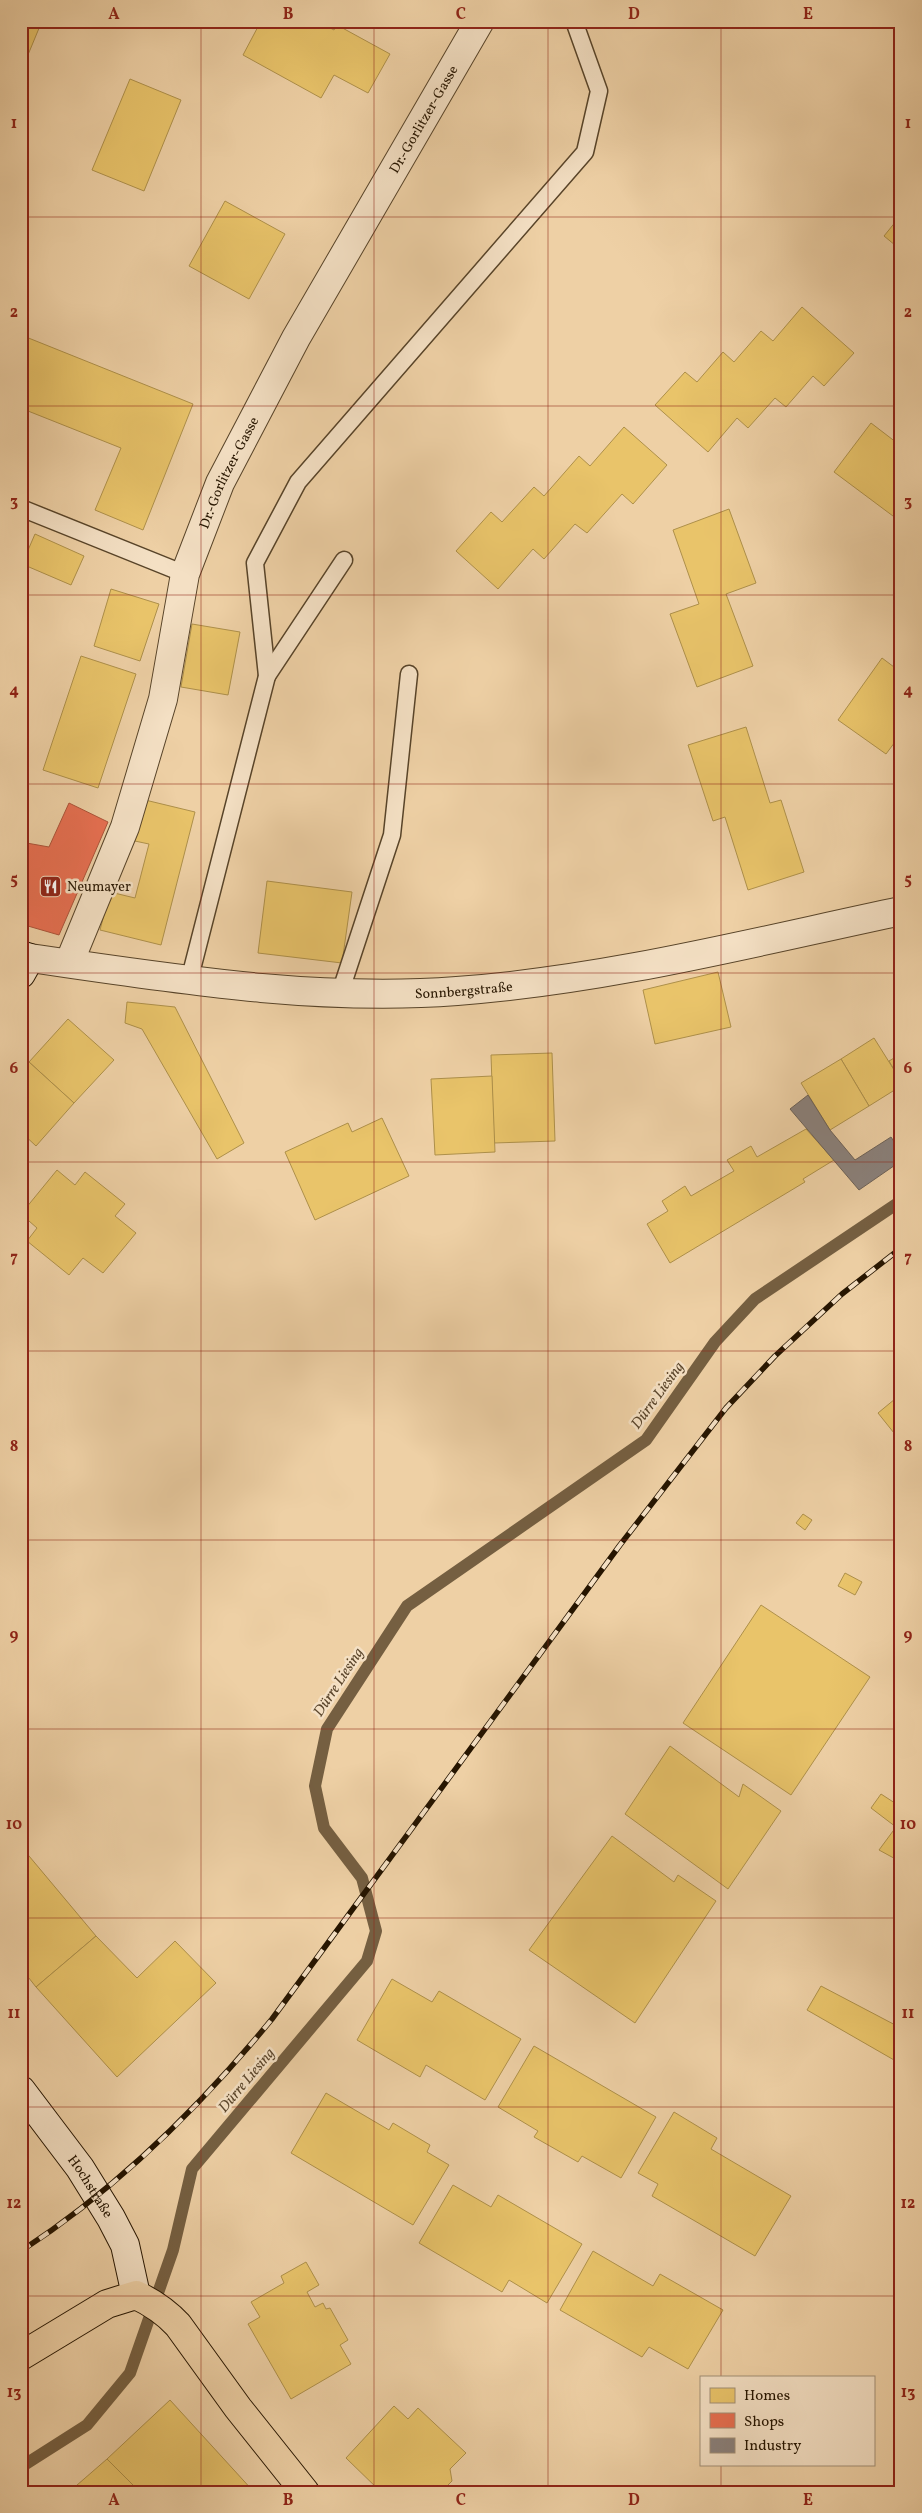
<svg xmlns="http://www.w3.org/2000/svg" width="922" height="2513" font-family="Vollkorn,serif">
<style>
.homes{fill:#e9c46a;stroke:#ae904a}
.shops{fill:#e76f51;stroke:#ad5439}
.industry{fill:#8a817c;stroke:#6c6157}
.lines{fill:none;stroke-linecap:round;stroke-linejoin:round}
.stream{stroke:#755f41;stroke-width:12}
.service-casing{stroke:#584429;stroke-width:19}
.minor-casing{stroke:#584429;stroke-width:30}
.secondary-casing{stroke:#261500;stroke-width:30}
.primary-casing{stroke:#261500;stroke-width:30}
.service{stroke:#f4e0c4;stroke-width:16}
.minor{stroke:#f4e0c4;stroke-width:28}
.secondary{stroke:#f4e0c4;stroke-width:28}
.primary{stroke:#eed0a5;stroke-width:28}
.rail-casing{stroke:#261500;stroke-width:5.5}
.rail{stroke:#f4e0c4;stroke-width:4;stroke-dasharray:11;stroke-linecap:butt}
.grid{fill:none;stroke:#8f2418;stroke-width:1;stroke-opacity:0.55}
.labels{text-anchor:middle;stroke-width:5;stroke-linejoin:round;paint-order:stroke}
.street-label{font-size:14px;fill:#261500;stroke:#f4e0c4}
.poi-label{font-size:14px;fill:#261500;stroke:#f4e0c4;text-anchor:start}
.water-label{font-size:15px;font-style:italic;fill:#5b462c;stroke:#f4e0c4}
.neatline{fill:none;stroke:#8f2418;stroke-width:2}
.grid-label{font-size:16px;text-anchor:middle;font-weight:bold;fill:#8f2418}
</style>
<rect width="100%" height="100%" fill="#eed0a5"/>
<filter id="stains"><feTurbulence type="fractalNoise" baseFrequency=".004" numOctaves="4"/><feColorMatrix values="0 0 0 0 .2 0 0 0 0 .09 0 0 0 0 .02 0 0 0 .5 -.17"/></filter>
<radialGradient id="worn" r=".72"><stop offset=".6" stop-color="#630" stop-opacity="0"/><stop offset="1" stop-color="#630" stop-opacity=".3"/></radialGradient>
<g class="homes">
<path d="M 21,21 L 42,21 L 25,62 L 21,61 Z"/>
<path d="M 261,21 L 317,21 L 334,30 L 337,25 L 390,54 L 368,93 L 334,75 L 321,98 L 243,55 Z"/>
<path d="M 130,79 L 181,100 L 144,191 L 92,170 Z"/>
<path d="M 225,201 L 285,234 L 249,299 L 189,266 Z"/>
<path d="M 901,215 L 901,250 L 884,236 Z"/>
<path d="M 802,307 L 854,353 L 824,386 L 813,376 L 786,407 L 775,398 L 748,428 L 737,418 L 708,452 L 655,405 L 685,372 L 697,382 L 723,352 L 734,362 L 761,331 L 773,341 Z"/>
<path d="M 21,335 L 193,404 L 143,530 L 95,510 L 121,448 L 28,411 L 21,428 Z"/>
<path d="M 871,423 L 901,446 L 901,522 L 834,472 Z"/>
<path d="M 624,427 L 667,465 L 633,504 L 622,494 L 587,533 L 575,524 L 544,559 L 533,549 L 498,589 L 456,551 L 491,512 L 502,522 L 534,487 L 544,496 L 579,456 L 590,466 Z"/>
<path d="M 729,509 L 756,583 L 726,594 L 753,666 L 697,687 L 670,614 L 699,604 L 673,530 Z"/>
<path d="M 35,534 L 84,556 L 71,585 L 22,564 Z"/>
<path d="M 111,589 L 159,604 L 140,661 L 94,646 Z"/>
<path d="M 192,624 L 240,632 L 228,695 L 181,687 Z"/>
<path d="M 81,656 L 136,674 L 98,788 L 43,770 Z"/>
<path d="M 882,658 L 898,670 L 901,666 L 901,734 L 886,754 L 838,720 Z"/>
<path d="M 746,727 L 770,803 L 781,800 L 804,872 L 748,890 L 725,817 L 713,821 L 688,745 Z"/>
<path d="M 141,799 L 195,812 L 161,945 L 100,930 L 110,892 L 135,898 L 149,844 L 130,840 Z"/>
<path d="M 267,881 L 352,892 L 342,963 L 258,953 Z"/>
<path d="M 718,972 L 731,1027 L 655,1044 L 643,990 Z"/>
<path d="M 127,1002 L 175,1007 L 244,1143 L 217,1159 L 142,1029 L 125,1023 Z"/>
<path d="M 68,1019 L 114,1060 L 74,1103 L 29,1062 Z"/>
<path d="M 874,1038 L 901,1081 L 901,1086 L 869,1106 L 841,1059 Z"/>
<path d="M 552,1053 L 555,1141 L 494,1143 L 491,1055 Z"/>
<path d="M 901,1054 L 901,1081 L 889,1061 Z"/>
<path d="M 841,1059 L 869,1106 L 830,1130 L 801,1083 Z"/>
<path d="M 29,1062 L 74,1103 L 36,1146 L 21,1132 L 21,1071 Z"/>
<path d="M 492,1076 L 495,1152 L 435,1155 L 431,1079 Z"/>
<path d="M 382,1118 L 409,1176 L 315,1220 L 285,1152 L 348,1123 L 352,1132 Z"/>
<path d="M 806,1129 L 834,1160 L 803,1179 L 805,1182 L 670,1263 L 647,1224 L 668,1211 L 662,1201 L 685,1186 L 691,1196 L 734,1171 L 727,1160 L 751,1146 L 757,1157 Z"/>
<path d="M 57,1170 L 75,1185 L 85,1172 L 125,1204 L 115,1216 L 136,1233 L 103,1273 L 83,1258 L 69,1275 L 27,1241 L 37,1228 L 21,1214 Z"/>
<path d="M 901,1394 L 901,1436 L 898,1438 L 878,1413 Z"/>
<path d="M 803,1514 L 812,1520 L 805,1530 L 796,1523 Z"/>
<path d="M 845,1573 L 862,1582 L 855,1595 L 838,1586 Z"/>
<path d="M 761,1605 L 870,1677 L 791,1795 L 683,1723 Z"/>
<path d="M 670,1746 L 739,1797 L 743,1784 L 781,1811 L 728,1889 L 625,1814 Z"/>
<path d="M 881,1794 L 901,1807 L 901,1862 L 879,1850 L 896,1827 L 871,1808 Z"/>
<path d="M 612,1836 L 674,1882 L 678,1875 L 716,1901 L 635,2023 L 529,1950 Z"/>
<path d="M 24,1850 L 96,1936 L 36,1987 L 21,1968 L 21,1852 Z"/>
<path d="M 96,1936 L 137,1978 L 175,1941 L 216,1983 L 117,2077 L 36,1987 Z"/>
<path d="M 392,1979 L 432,2002 L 439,1991 L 521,2039 L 485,2100 L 426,2065 L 420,2077 L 357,2040 Z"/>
<path d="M 821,1986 L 901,2028 L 901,2064 L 807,2010 Z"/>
<path d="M 534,2046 L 656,2117 L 621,2178 L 582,2156 L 578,2162 L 534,2137 L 538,2131 L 498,2107 Z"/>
<path d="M 326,2093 L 389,2130 L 393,2123 L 430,2145 L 427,2152 L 449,2165 L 413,2225 L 291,2153 Z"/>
<path d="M 674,2112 L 717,2138 L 711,2149 L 791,2196 L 755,2256 L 652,2196 L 658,2184 L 638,2173 Z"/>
<path d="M 453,2185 L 491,2207 L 498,2195 L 582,2244 L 547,2303 L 509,2280 L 502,2292 L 419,2243 Z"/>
<path d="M 593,2251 L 653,2286 L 660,2274 L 723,2310 L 688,2369 L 649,2347 L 642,2357 L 560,2310 Z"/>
<path d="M 306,2262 L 319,2285 L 307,2292 L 315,2307 L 323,2303 L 326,2309 L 330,2308 L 348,2340 L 340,2345 L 351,2364 L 291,2399 L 248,2324 L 260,2317 L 251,2302 L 284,2283 L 281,2276 Z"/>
<path d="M 170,2400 L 254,2492 L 140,2492 L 107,2459 Z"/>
<path d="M 394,2406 L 408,2419 L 418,2408 L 466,2453 L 450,2469 L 452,2481 L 443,2490 L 381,2492 L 346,2458 Z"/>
<path d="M 107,2459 L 140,2492 L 69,2492 Z"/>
</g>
<path class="shops" d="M 69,803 L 108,822 L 59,935 L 21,924 L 21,842 L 49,847 Z"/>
<path class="industry" d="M 808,1095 L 830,1130 L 855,1160 L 891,1137 L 901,1152 L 901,1161 L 859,1190 L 790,1109 Z"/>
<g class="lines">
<path class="stream" d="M 21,2467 L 87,2425 L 130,2373 L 173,2250 L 192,2169 L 367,1961 L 376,1931 L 362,1878 L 324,1828 L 315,1786 L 327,1729 L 407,1606 L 646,1440 L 715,1342 L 755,1299 L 901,1201"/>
<defs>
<g id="service">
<path d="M 21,508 L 185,574"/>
<path d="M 267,676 L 344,560"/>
<path d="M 189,981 L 267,676 L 255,563 L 298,482 L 585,152 L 599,91 L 574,21"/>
<path d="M 340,993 L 392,835 L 409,674"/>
</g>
<g id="minor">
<path id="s1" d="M 30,958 C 170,978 314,1002 457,991 C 607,980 754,942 901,911"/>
<path id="s2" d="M 69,963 L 125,827 L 163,699 L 185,574 L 220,483 L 296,338 L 480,21"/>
</g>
<g id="secondary">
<path d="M 21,955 L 30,958 L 21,974"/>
<path id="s3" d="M 21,2090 L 80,2168 L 111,2218 L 125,2245 L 136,2295"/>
</g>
<path id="primary" d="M 21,2356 L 107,2304 L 136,2295 C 153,2303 166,2312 178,2325 L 238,2408 L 305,2492"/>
</defs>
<use href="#service" class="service-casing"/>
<use href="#minor" class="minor-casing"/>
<use href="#secondary" class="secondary-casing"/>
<use href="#primary" class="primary-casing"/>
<use href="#service" class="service"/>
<use href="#minor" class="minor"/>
<use href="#secondary" class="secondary"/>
<use href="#primary" class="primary"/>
<defs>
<path id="rail" d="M 21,2251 C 118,2188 199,2108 272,2019 L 620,1545 L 726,1408 L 775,1356 L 842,1294 L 901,1248"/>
</defs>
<use href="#rail" class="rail-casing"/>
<use href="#rail" class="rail"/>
</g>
<path class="grid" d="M 201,21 L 201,2492M 374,21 L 374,2492M 548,21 L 548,2492M 721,21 L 721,2377M 21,217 L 901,217M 21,406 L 901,406M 21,595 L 901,595M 21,784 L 901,784M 21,973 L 901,973M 21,1162 L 901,1162M 21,1351 L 901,1351M 21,1540 L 901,1540M 21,1729 L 901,1729M 21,1918 L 901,1918M 21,2107 L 901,2107M 21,2296 L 901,2296M 721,2464 L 721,2492"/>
<defs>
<symbol id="restaurant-square" viewBox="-11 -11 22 22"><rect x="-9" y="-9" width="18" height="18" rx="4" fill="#8f2418" stroke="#f4e0c4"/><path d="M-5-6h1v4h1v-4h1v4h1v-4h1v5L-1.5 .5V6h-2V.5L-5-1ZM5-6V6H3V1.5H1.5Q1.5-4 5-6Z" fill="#fff"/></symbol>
</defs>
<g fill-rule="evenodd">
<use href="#restaurant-square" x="38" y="874" width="25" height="25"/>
</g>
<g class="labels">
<g class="street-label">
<text dy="5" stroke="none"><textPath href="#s2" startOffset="922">Dr.-Gorlitzer-Gasse</textPath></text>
<text dy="5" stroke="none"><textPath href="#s2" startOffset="518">Dr.-Gorlitzer-Gasse</textPath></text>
<text dy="5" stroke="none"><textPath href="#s1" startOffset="436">Sonnbergstraße</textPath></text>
<text dy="5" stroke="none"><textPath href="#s3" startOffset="119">Hochstraße</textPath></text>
</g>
<g class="poi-label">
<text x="67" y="891">Neumayer</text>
</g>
<g class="water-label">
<text transform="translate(657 1395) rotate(-54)" y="5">Dürre Liesing</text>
<text transform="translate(338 1682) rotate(-57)" y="5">Dürre Liesing</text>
<text transform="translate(246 2080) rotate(-50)" y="5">Dürre Liesing</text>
</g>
</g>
<rect width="922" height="2513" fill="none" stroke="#eed0a5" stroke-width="55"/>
<rect x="700" y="2376" width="175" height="90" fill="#f4e0c4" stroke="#a28f76"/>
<rect x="710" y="2388" width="25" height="15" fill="#e9c46a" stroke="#a28f76"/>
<text x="744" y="2400" font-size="15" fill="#261500">Homes</text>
<rect x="710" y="2413" width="25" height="15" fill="#e76f51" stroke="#a28f76"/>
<text x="744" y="2426" font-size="15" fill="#261500">Shops</text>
<rect x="710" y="2438" width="25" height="15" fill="#8a817c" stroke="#a28f76"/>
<text x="744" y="2450" font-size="15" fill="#261500">Industry</text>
<rect x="28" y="28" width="866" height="2458" class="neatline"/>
<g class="grid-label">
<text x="114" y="19">A</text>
<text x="288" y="19">B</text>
<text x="461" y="19">C</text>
<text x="634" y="19">D</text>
<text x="808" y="19">E</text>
<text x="14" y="128">1</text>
<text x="908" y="128">1</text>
<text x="14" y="317">2</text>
<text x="908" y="317">2</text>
<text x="14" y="506">3</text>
<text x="908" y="506">3</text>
<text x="14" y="695">4</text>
<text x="908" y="695">4</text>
<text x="14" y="884">5</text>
<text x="908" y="884">5</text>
<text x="14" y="1073">6</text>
<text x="908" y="1073">6</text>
<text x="14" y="1262">7</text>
<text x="908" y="1262">7</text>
<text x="14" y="1451">8</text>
<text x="908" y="1451">8</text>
<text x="14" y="1640">9</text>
<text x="908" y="1640">9</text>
<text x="14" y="1829">10</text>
<text x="908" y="1829">10</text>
<text x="14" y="2018">11</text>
<text x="908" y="2018">11</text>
<text x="14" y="2208">12</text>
<text x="908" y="2208">12</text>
<text x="14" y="2397">13</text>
<text x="908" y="2397">13</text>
<text x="114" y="2505">A</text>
<text x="288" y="2505">B</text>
<text x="461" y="2505">C</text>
<text x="634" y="2505">D</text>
<text x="808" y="2505">E</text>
</g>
<rect width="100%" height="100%" filter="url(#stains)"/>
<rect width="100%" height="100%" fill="url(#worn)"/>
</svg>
